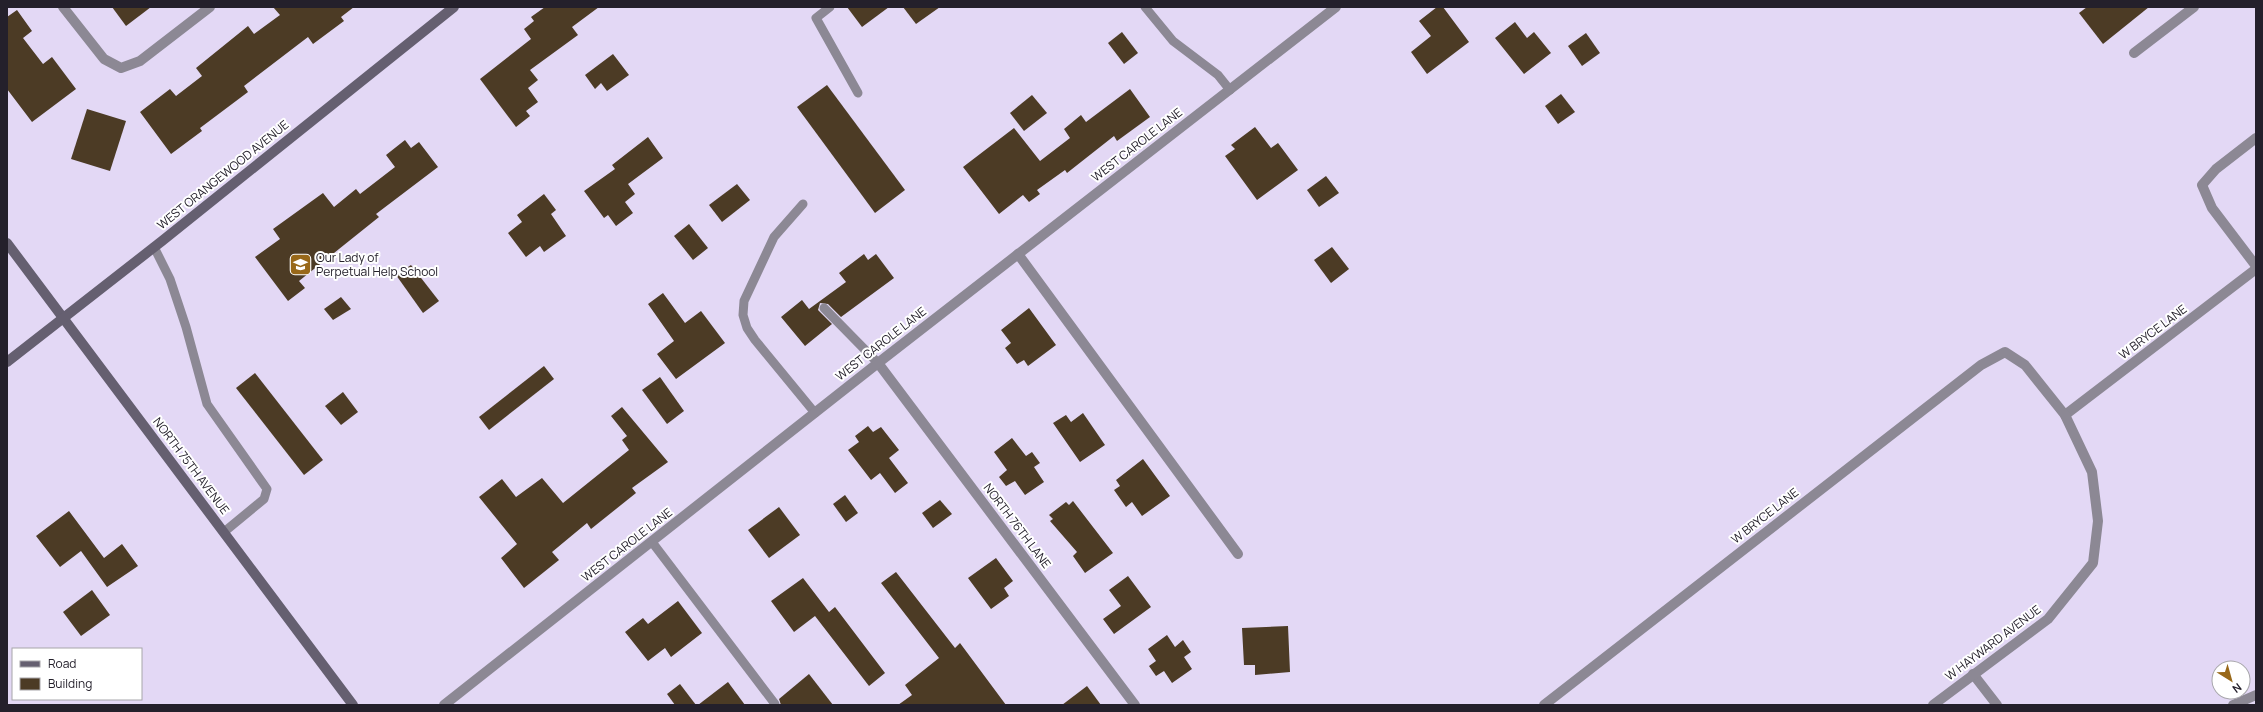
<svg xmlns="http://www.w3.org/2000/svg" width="2263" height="712" font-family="Manrope,sans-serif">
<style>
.building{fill:#4c3b25}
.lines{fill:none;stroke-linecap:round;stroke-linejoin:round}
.lane{stroke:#8c8894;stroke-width:9}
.street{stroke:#8c8894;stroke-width:10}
.secondary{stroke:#655f70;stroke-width:10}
.labels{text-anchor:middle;stroke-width:4;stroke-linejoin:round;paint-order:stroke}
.street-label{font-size:12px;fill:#24202b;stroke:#fff}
.poi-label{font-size:12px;fill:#24202b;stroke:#fff;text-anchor:start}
</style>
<rect width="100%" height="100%" fill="#e3d8f5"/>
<g class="building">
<path d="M 112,7 L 151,7 L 126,26 Z"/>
<path d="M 273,7 L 354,7 L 341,17 L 344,21 L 313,44 L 308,37 L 244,86 L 248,92 L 200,128 L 202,131 L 171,154 L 140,112 L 170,89 L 176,96 L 202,76 L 196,68 L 248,26 L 254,34 L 280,15 Z"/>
<path d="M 545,7 L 599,7 L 572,27 L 578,35 L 530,70 L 538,80 L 528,88 L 538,102 L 526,111 L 530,116 L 516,127 L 480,79 L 531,39 L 524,29 L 534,21 L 531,17 Z"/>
<path d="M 847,7 L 889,7 L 862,27 Z"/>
<path d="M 903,7 L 940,7 L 916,24 Z"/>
<path d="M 1437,7 L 1443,7 L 1469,42 L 1427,74 L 1411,52 L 1431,36 L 1419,21 Z"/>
<path d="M 2087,7 L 2149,7 L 2103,44 L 2079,13 Z"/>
<path d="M 17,10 L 32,31 L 23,38 L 43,64 L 52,57 L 76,89 L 32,122 L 7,89 L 7,17 Z"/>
<path d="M 1515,22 L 1527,38 L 1534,32 L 1551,53 L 1524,74 L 1495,38 Z"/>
<path d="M 1122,32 L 1138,53 L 1124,64 L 1108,43 Z"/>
<path d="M 1586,33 L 1600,53 L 1582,66 L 1568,46 Z"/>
<path d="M 613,54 L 629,75 L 607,91 L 601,83 L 595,89 L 585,75 Z"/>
<path d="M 827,85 L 905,190 L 875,213 L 797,107 Z"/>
<path d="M 1130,89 L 1150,117 L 1117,141 L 1114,136 L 1067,173 L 1065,170 L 1037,190 L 1040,194 L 1029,202 L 1023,195 L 999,214 L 963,167 L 1014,128 L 1040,161 L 1070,138 L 1064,129 L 1081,115 L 1086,122 Z"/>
<path d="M 1561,94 L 1575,112 L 1558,124 L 1545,106 Z"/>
<path d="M 1032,95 L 1047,113 L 1024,131 L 1010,113 Z"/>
<path d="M 87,109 L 126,121 L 110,171 L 71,159 Z"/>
<path d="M 1255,127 L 1271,148 L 1278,143 L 1298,170 L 1257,200 L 1225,156 L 1235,149 L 1231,145 Z"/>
<path d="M 648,137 L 663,158 L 628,184 L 635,194 L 625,202 L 633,213 L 616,226 L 608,215 L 604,218 L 584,191 L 615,169 L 612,165 Z"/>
<path d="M 405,140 L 411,148 L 419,142 L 438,167 L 376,214 L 379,217 L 299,281 L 305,288 L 288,301 L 255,257 L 280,239 L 273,229 L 323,193 L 334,207 L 356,189 L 360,194 L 395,167 L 386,155 Z"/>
<path d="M 1326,176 L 1339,193 L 1319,207 L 1307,190 Z"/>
<path d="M 737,184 L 750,200 L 722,222 L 709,205 Z"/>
<path d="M 544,194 L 556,210 L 551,214 L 566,236 L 544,252 L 540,246 L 526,257 L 508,233 L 522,222 L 517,215 Z"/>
<path d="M 689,224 L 708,248 L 693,260 L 674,236 Z"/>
<path d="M 1332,247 L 1349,269 L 1331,283 L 1314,260 Z"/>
<path d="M 864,254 L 868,260 L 876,254 L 894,278 L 841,317 L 828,304 L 820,303 L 818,310 L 832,324 L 805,346 L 781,317 L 802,300 L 809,309 L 846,282 L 839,273 Z"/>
<path d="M 411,265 L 439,301 L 423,313 L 396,275 Z"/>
<path d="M 663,293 L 685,323 L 701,311 L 725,343 L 676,379 L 657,354 L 674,341 L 648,304 Z"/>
<path d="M 341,297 L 351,309 L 333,320 L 324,309 Z"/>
<path d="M 1029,308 L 1056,345 L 1028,366 L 1024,360 L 1017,364 L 1005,348 L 1011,343 L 1001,330 Z"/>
<path d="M 544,366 L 554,379 L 489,430 L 479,417 Z"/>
<path d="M 255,373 L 323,460 L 304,475 L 236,388 Z"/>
<path d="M 660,377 L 684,411 L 667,424 L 642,390 Z"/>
<path d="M 343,392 L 358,412 L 341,425 L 325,406 Z"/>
<path d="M 622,407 L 668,462 L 632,488 L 636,493 L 591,529 L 587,523 L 552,552 L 559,560 L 524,588 L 501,558 L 517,544 L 479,497 L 502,479 L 516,497 L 542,478 L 563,503 L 629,450 L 622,440 L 627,436 L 611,416 Z"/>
<path d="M 1083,413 L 1105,445 L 1080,462 L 1053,423 L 1066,415 L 1071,422 Z"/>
<path d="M 868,426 L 873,432 L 881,427 L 899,450 L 889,458 L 908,483 L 895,493 L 880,473 L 871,480 L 848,450 L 859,442 L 855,436 Z"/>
<path d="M 1012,438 L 1026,456 L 1032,452 L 1040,463 L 1034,467 L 1044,482 L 1025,495 L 1015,481 L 1006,486 L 999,477 L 1007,470 L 994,452 Z"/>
<path d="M 1143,459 L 1170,496 L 1142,516 L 1132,502 L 1126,507 L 1114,490 L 1120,486 L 1116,480 Z"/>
<path d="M 845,495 L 858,513 L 846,522 L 833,504 Z"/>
<path d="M 940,500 L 952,514 L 933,528 L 922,513 Z"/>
<path d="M 1073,501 L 1113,553 L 1085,573 L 1073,556 L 1077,552 L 1050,521 L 1053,519 L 1049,515 L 1066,502 L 1069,505 Z"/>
<path d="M 779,507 L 800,535 L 769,558 L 748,530 Z"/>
<path d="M 69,511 L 104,558 L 122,544 L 138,566 L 107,587 L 81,551 L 60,567 L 36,536 Z"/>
<path d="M 996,558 L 1013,581 L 1004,588 L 1009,596 L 991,609 L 968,578 Z"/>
<path d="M 896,572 L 955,648 L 960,643 L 1006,705 L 898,705 L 912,695 L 905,685 L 939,658 L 881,583 Z"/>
<path d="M 1128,576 L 1151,607 L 1114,634 L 1103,619 L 1121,606 L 1109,590 Z"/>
<path d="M 803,578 L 829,612 L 835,607 L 885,673 L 869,686 L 815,616 L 794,632 L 771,601 Z"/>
<path d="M 92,590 L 110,615 L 81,636 L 63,612 Z"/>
<path d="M 678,601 L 702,633 L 671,657 L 665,648 L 648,661 L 625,632 L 643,618 L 648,624 Z"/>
<path d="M 1288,626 L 1290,672 L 1255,675 L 1255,665 L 1244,665 L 1242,628 Z"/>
<path d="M 1167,635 L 1175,647 L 1183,640 L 1191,652 L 1184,657 L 1192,669 L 1172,683 L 1164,671 L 1156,676 L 1149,666 L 1156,661 L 1148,649 Z"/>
<path d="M 809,674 L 833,705 L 781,705 L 779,699 Z"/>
<path d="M 728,682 L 745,705 L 698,705 Z"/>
<path d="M 680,684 L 696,705 L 675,705 L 667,694 Z"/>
<path d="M 1087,686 L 1101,705 L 1062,705 Z"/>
</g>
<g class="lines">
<g class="lane">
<path d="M 830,7 L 816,18 L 858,93"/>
<path d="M 1145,7 L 1173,41 L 1218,75 L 1230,90"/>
<path d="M 803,204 L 774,237 L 744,301 L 743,315 L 747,328 L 755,340 L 815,413"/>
<path d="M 154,247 L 170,279 L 186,327 L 207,404 L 267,489 L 264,499 L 224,532"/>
<path d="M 824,308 L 878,363"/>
<path d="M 652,542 L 775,704"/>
</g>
<g class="street">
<path d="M 63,7 L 104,59 L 121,68 L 140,61 L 210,7"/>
<path d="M 2134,53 L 2194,7"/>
<path d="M 2256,138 L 2216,169 L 2202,185 L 2212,208 L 2256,266"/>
<path d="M 1018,254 L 1238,554"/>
<path d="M 878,363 L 1135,705"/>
<path d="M 2065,415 L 2256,269"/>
<path d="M 1973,674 L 1997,705"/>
<path d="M 444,705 L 878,363 L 1336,7"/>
<path d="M 1544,705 L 1981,365 L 2005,352 L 2025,365 L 2065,415 L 2092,472 L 2098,521 L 2093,563 L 2048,619 L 1933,705"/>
<path d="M 2233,705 L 2256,695"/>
</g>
<g class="secondary">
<path d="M 7,243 L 353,705"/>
<path d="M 7,362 L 162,241 L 454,7"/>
</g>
</g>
<defs>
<symbol id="school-square" viewBox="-11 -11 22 22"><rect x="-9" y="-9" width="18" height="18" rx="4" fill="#986819" stroke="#fff"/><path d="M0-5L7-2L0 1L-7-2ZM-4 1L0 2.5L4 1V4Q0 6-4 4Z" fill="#fff"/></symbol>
</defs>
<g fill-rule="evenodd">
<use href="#school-square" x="288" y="252" width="25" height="25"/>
</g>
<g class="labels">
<g class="street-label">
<text transform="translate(1137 145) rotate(-38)" y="4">WEST CAROLE LANE</text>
<text transform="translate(223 175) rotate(-39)" y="4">WEST ORANGEWOOD AVENUE</text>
<text transform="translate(2153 332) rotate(-37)" y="4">W BRYCE LANE</text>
<text transform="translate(881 344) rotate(-38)" y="4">WEST CAROLE LANE</text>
<text transform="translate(191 466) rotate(53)" y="4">NORTH 75TH AVENUE</text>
<text transform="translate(1765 516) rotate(-38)" y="4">W BRYCE LANE</text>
<text transform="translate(1017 526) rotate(53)" y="4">NORTH 76TH LANE</text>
<text transform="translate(627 545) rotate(-38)" y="4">WEST CAROLE LANE</text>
<text transform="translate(1993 643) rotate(-37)" y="4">W HAYWARD AVENUE</text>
</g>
<g class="poi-label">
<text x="316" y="262">Our Lady of<tspan x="316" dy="14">Perpetual Help School</tspan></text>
</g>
</g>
<rect width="2263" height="712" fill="none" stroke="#24202b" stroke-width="16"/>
<rect x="12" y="648" width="130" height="52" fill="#ffffff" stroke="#a7a6aa"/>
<rect x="20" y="661" width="20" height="6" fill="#655f70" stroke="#a7a6aa"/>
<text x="48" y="668" font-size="12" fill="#24202b">Road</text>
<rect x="20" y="678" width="20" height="12" fill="#4c3b25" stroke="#a7a6aa"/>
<text x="48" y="688" font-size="12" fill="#24202b">Building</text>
<g transform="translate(2231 680) rotate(143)"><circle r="19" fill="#ffffff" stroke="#a7a6aa"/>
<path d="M0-3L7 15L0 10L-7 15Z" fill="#986819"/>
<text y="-6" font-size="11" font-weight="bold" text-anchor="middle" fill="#24202b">N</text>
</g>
</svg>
